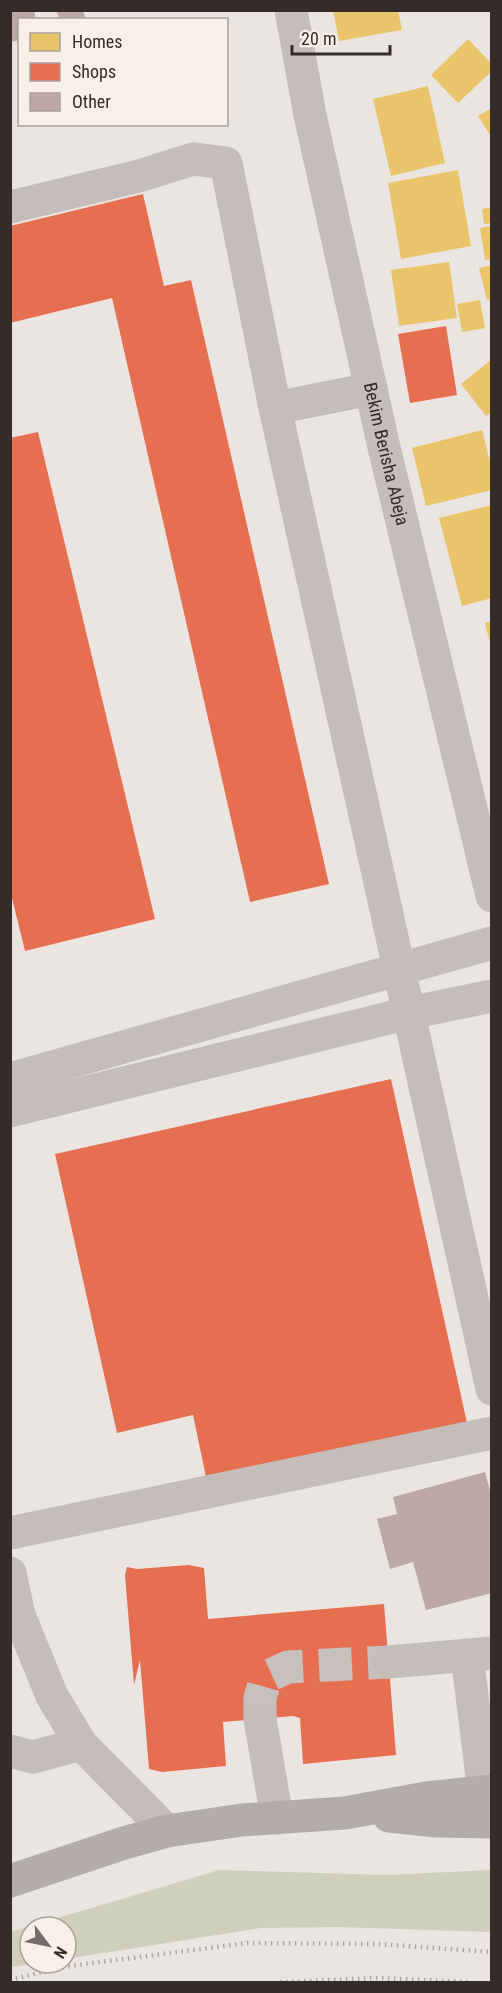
<svg xmlns="http://www.w3.org/2000/svg" width="502" height="1993" font-family="'Roboto Condensed',sans-serif">
<style>
.green{fill:#cecfbc}
.homes{fill:#e9c46a}
.shops{fill:#e76f51}
.building{fill:#bda8a4}
.lines{fill:none;stroke-linecap:round;stroke-linejoin:round}
.minor-tunnel{stroke:#c7c0bc;stroke-width:33;stroke-dasharray:33 16;stroke-linecap:butt}
.minor{stroke:#c4bdba;stroke-width:33}
.major{stroke:#b3aca9;stroke-width:33}
.rail{stroke:#aca7a4;stroke-width:4.5;stroke-dasharray:1.5 4.5;stroke-linecap:butt}
.labels{text-anchor:middle;stroke-width:6;stroke-linejoin:round;paint-order:stroke}
.street-label{font-size:18px;fill:#352b29;stroke:#f8efe9}
</style>
<rect width="100%" height="100%" fill="#ebe5e1"/>
<path class="green" d="M 219,1870 L 386,1875 L 491,1870 L 491,1932 L 338,1927 L 261,1928 L 66,1959 L 66,1927 L 30,1927 L 30,1963 L 39,1963 L 11,1967 L 11,1932 Z"/>
<g class="homes">
<path d="M 333,10 L 398,10 L 402,30 L 339,41 Z"/>
<path d="M 468,39 L 492,64 L 492,71 L 458,103 L 431,75 Z"/>
<path d="M 428,86 L 445,163 L 391,176 L 373,99 Z"/>
<path d="M 492,108 L 492,138 L 478,116 Z"/>
<path d="M 458,170 L 471,246 L 401,259 L 388,183 Z"/>
<path d="M 492,207 L 492,223 L 484,224 L 482,209 Z"/>
<path d="M 492,226 L 492,259 L 485,260 L 480,228 Z"/>
<path d="M 449,262 L 457,318 L 399,326 L 391,270 Z"/>
<path d="M 492,265 L 492,299 L 487,300 L 479,268 Z"/>
<path d="M 480,300 L 485,328 L 462,332 L 457,304 Z"/>
<path d="M 492,359 L 492,412 L 486,416 L 461,384 Z"/>
<path d="M 482,430 L 492,469 L 492,490 L 426,506 L 412,448 Z"/>
<path d="M 492,505 L 492,598 L 462,606 L 439,518 Z"/>
<path d="M 492,621 L 492,647 L 491,647 L 485,623 Z"/>
</g>
<g class="shops">
<path d="M 143,194 L 164,286 L 191,280 L 329,884 L 250,902 L 112,298 L 10,323 L 10,226 Z"/>
<path d="M 446,326 L 457,395 L 410,403 L 398,334 Z"/>
<path d="M 38,432 L 155,919 L 25,951 L 10,890 L 10,438 Z"/>
<path d="M 391,1079 L 469,1432 L 209,1491 L 193,1415 L 117,1433 L 55,1154 Z"/>
<path d="M 189,1565 L 204,1568 L 208,1619 L 384,1604 L 396,1755 L 303,1764 L 300,1718 L 293,1716 L 223,1722 L 226,1766 L 162,1772 L 149,1769 L 140,1660 L 134,1685 L 125,1575 L 127,1567 L 137,1569 Z"/>
</g>
<g class="building">
<path d="M 10,10 L 34,10 L 36,20 L 20,20 L 20,40 L 10,42 Z"/>
<path d="M 56,10 L 83,10 L 85,17 L 80,20 L 60,20 Z"/>
<path d="M 485,1472 L 492,1498 L 492,1593 L 426,1610 L 413,1562 L 390,1569 L 377,1519 L 397,1514 L 393,1497 Z"/>
</g>
<g class="lines">
<path class="minor-tunnel" d="M 260,1719 L 260,1698 L 266,1677 L 288,1667 L 389,1662"/>
<g class="minor">
<path id="s1" d="M 291,10 L 310,115 L 383,443 L 492,896"/>
<path d="M 10,207 L 139,176 L 193,159 L 226,163 L 275,408 L 492,1389"/>
<path d="M 275,408 L 371,389"/>
<path d="M 10,1079 L 492,943"/>
<path d="M 10,1111 L 409,1013 L 492,996"/>
<path d="M 10,1533 L 492,1433"/>
<path d="M 10,1573 L 19,1615 L 52,1696 L 81,1744 L 167,1831"/>
<path d="M 467,1655 L 484,1793"/>
<path d="M 389,1662 L 492,1653"/>
<path d="M 260,1719 L 277,1818"/>
<path d="M 10,1751 L 33,1757 L 81,1744"/>
</g>
<g class="major">
<path d="M 389,1816 L 437,1821 L 492,1822"/>
<path d="M 10,1881 L 124,1843 L 167,1831 L 242,1820 L 345,1813 L 426,1798 L 492,1791"/>
</g>
<g class="rail">
<path d="M 10,1980 L 62,1967 L 247,1943 L 378,1944 L 492,1952"/>
<path d="M 280,1982 L 375,1978 L 471,1982"/>
</g>
</g>
<g class="labels">
<g class="street-label">
<text dy="6" stroke="none"><textPath href="#s1" startOffset="454">Bekim Berisha Abeja</textPath></text>
</g>
</g>
<rect width="502" height="1993" fill="none" stroke="#352b29" stroke-width="24"/>
<rect x="18" y="18" width="210" height="108" fill="#f8efe9" stroke="#aaa19c" stroke-width="1.5"/>
<rect x="30" y="33" width="30" height="18" fill="#e9c46a" stroke="#aaa19c" stroke-width="1.5"/>
<text x="72" y="48" font-size="18" fill="#352b29">Homes</text>
<rect x="30" y="63" width="30" height="18" fill="#e76f51" stroke="#aaa19c" stroke-width="1.5"/>
<text x="72" y="78" font-size="18" fill="#352b29">Shops</text>
<rect x="30" y="93" width="30" height="18" fill="#bda8a4" stroke="#aaa19c" stroke-width="1.5"/>
<text x="72" y="108" font-size="18" fill="#352b29">Other</text>
<g transform="translate(48 1945) rotate(122)"><circle r="28" fill="#f8efe9" stroke="#aaa19c" stroke-width="1.5"/>
<path d="M0-4.5L10 22L0 15L-10 22Z" fill="#756c69"/>
<text y="-9" font-size="16" font-weight="bold" text-anchor="middle" fill="#352b29">N</text>
</g>
<path d="M292 45v9h98v-9" fill="none" stroke="#352b29" stroke-width="3"/>
<text x="301" y="45" font-size="18" fill="#352b29" stroke="#f8efe9" stroke-width="4.5" paint-order="stroke">20 m</text>
</svg>
